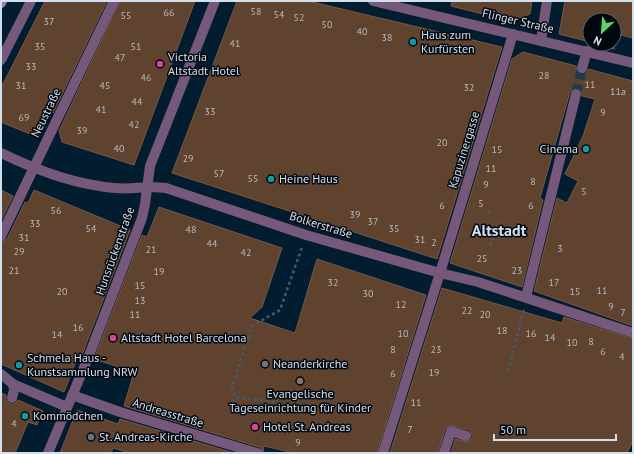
<svg xmlns="http://www.w3.org/2000/svg" width="634" height="454" font-family="'PT Sans',sans-serif">
<style>
.building{fill:#5f432f;stroke:#755844}
.lines{fill:none;stroke-linecap:round;stroke-linejoin:round}
.street-tunnel{stroke:#223a4c;stroke-width:10;stroke-dasharray:10 5;stroke-linecap:butt}
.path{stroke:#445b6c;stroke-width:2.5;stroke-dasharray:3 3;stroke-linecap:butt}
.lane{stroke:#76587a;stroke-width:10}
.street{stroke:#76587a;stroke-width:10}
.secondary{stroke:#aa7ab2;stroke-width:10}
.culture-dot{fill:#0f9aa8;stroke:#01070f;stroke-width:1.5}
.hotel-dot{fill:#d1479c;stroke:#01070f;stroke-width:1.5}
.worship-dot{fill:#6b7280;stroke:#01070f;stroke-width:1.5}
.education-dot{fill:#8d6e63;stroke:#01070f;stroke-width:1.5}
.labels{text-anchor:middle;stroke-width:3;stroke-linejoin:round;paint-order:stroke}
.number-label{font-size:10px;fill:#b4b9be}
.street-label{font-size:12px;fill:#d1e0ed;stroke:#01070f}
.poi-label{font-size:12px;fill:#d1e0ed;stroke:#01070f;text-anchor:start}
.district-label{font-size:16px;font-weight:bold;fill:#d1e0ed;stroke:#01070f}
</style>
<rect width="100%" height="100%" fill="#031d30"/>
<g class="building">
<path d="M 45,1 L 107,1 L 53,113 L 51,108 L 37,137 L 1,122 L 1,88 Z"/>
<path d="M 120,1 L 195,1 L 134,165 L 62,142 L 59,131 Z"/>
<path d="M 237,1 L 308,1 L 502,47 L 437,259 L 172,173 Z"/>
<path d="M 452,1 L 532,1 L 530,14 L 510,21 L 451,6 Z"/>
<path d="M 565,1 L 633,1 L 633,38 L 617,34 L 614,49 L 596,44 L 614,44 L 614,20 L 590,20 L 590,42 L 559,34 Z"/>
<path d="M 523,52 L 576,66 L 577,72 L 581,74 L 586,73 L 588,69 L 633,81 L 633,326 L 534,291 L 557,198 L 567,203 L 578,181 L 565,174 L 583,136 L 595,99 L 582,96 L 582,92 L 578,88 L 574,88 L 570,92 L 540,198 L 543,200 L 522,287 L 450,263 L 512,59 Z"/>
<path d="M 1,190 L 13,196 L 1,221 Z"/>
<path d="M 34,190 L 130,230 L 82,355 L 79,354 L 64,392 L 1,364 L 1,242 L 7,239 L 25,202 L 28,203 Z"/>
<path d="M 159,207 L 282,248 L 262,307 L 250,318 L 295,333 L 317,259 L 426,295 L 377,453 L 294,453 L 264,446 L 263,453 L 259,447 L 124,406 L 134,372 L 94,359 L 142,235 L 147,237 Z"/>
<path d="M 442,288 L 562,323 L 564,317 L 633,339 L 633,441 L 627,453 L 451,453 L 455,439 L 468,442 L 472,438 L 472,435 L 468,430 L 450,425 L 445,429 L 438,453 L 390,453 Z"/>
<path d="M 1,393 L 6,395 L 6,400 L 10,404 L 14,404 L 18,400 L 43,411 L 37,425 L 28,422 L 15,453 L 1,453 Z"/>
<path d="M 77,410 L 118,424 L 120,419 L 234,453 L 130,453 L 113,448 L 111,453 L 60,453 Z"/>
</g>
<g class="lines">
<path class="street-tunnel" d="M 576,94 L 582,68"/>
<g class="path">
<path d="M 487,211 L 491,212"/>
<path d="M 490,246 L 499,222"/>
<path d="M 508,371 L 524,309"/>
<path d="M 275,402 L 235,397 L 232,387 L 252,326 L 280,310 L 302,247"/>
<path d="M 232,409 L 235,397"/>
</g>
<g class="lane">
<path d="M 1,60 L 31,1"/>
<path d="M 12,398 L 14,390 L 13,384"/>
<path d="M 444,453 L 451,431 L 466,436"/>
</g>
<g class="street">
<path d="M 373,1 L 633,63"/>
<path d="M 541,40 L 547,1"/>
<path d="M 582,68 L 587,51"/>
<path d="M 1,153 C 36,170 75,185 115,188 C 132,190 149,185 166,188 L 306,235 L 440,273 L 478,282 L 633,333"/>
<path d="M 1,236 L 114,1"/>
<path d="M 526,297 L 576,94"/>
<path d="M 1,374 L 13,384 L 67,407"/>
<path d="M 72,395 L 120,412 L 257,453"/>
<path d="M 48,453 L 88,358 L 142,218 L 145,204 L 150,166 L 215,1"/>
<path d="M 383,453 L 440,273 L 513,34"/>
</g>
<path class="secondary" d="M 1,3 L 2,1"/>
</g>
<g class="culture-dot">
<circle cx="413" cy="42" r="4"/>
<circle cx="586" cy="149" r="4"/>
<circle cx="271" cy="179" r="4"/>
<circle cx="19" cy="365" r="4"/>
<circle cx="25" cy="416" r="4"/>
</g>
<g class="hotel-dot">
<circle cx="160" cy="64" r="4"/>
<circle cx="113" cy="338" r="4"/>
<circle cx="255" cy="427" r="4"/>
</g>
<g class="worship-dot">
<circle cx="265" cy="364" r="4"/>
<circle cx="91" cy="437" r="4"/>
</g>
<circle class="education-dot" cx="300" cy="381" r="4"/>
<g class="labels">
<g class="number-label">
<text x="256" y="15">58</text>
<text x="169" y="16">66</text>
<text x="279" y="18">54</text>
<text x="126" y="19">55</text>
<text x="299" y="21">52</text>
<text x="49" y="25">37</text>
<text x="327" y="28">50</text>
<text x="362" y="35">40</text>
<text x="387" y="41">38</text>
<text x="235" y="47">41</text>
<text x="40" y="50">35</text>
<text x="136" y="50">51</text>
<text x="120" y="61">47</text>
<text x="31" y="70">33</text>
<text x="544" y="79">28</text>
<text x="146" y="81">46</text>
<text x="590" y="88">11</text>
<text x="21" y="89">31</text>
<text x="105" y="89">45</text>
<text x="469" y="91">32</text>
<text x="618" y="95">11a</text>
<text x="137" y="105">44</text>
<text x="101" y="113">41</text>
<text x="210" y="115">33</text>
<text x="603" y="116">9</text>
<text x="24" y="121">69</text>
<text x="134" y="128">42</text>
<text x="82" y="134">39</text>
<text x="442" y="146">20</text>
<text x="119" y="152">40</text>
<text x="497" y="153">15</text>
<text x="188" y="162">29</text>
<text x="491" y="172">11</text>
<text x="219" y="177">57</text>
<text x="253" y="182">55</text>
<text x="533" y="185">8</text>
<text x="486" y="188">9</text>
<text x="584" y="195">5</text>
<text x="481" y="207">5</text>
<text x="442" y="209">6</text>
<text x="531" y="209">6</text>
<text x="56" y="214">56</text>
<text x="355" y="218">39</text>
<text x="373" y="225">37</text>
<text x="35" y="227">33</text>
<text x="91" y="232">54</text>
<text x="394" y="232">35</text>
<text x="191" y="233">48</text>
<text x="24" y="241">31</text>
<text x="420" y="243">31</text>
<text x="434" y="246">2</text>
<text x="212" y="247">44</text>
<text x="560" y="252">3</text>
<text x="151" y="253">21</text>
<text x="19" y="255">29</text>
<text x="246" y="256">42</text>
<text x="482" y="262">25</text>
<text x="14" y="274">21</text>
<text x="517" y="274">23</text>
<text x="159" y="275">19</text>
<text x="333" y="286">32</text>
<text x="554" y="286">17</text>
<text x="140" y="289">15</text>
<text x="602" y="294">11</text>
<text x="62" y="295">20</text>
<text x="575" y="295">15</text>
<text x="368" y="297">30</text>
<text x="140" y="304">13</text>
<text x="401" y="308">12</text>
<text x="611" y="310">9</text>
<text x="467" y="314">22</text>
<text x="623" y="316">7</text>
<text x="135" y="318">11</text>
<text x="485" y="318">20</text>
<text x="78" y="331">16</text>
<text x="502" y="334">18</text>
<text x="403" y="337">10</text>
<text x="531" y="337">16</text>
<text x="57" y="338">14</text>
<text x="550" y="341">14</text>
<text x="591" y="345">8</text>
<text x="572" y="346">10</text>
<text x="393" y="353">8</text>
<text x="436" y="353">23</text>
<text x="603" y="355">6</text>
<text x="622" y="360">4</text>
<text x="434" y="376">19</text>
<text x="393" y="377">6</text>
<text x="416" y="406">11</text>
<text x="14" y="427">4</text>
<text x="410" y="433">7</text>
<text x="298" y="446">9</text>
</g>
<g class="street-label">
<text transform="translate(518 21) rotate(13)" y="4">Flinger Straße</text>
<text transform="translate(46 113) rotate(-64)" y="4">Neustraße</text>
<text transform="translate(464 150) rotate(-73)" y="4">Kapuzinergasse</text>
<text transform="translate(321 225) rotate(17)" y="4">Bolkerstraße</text>
<text transform="translate(115 251) rotate(-70)" y="4">Hunsrückenstraße</text>
<text transform="translate(168 413) rotate(17)" y="4">Andreasstraße</text>
</g>
<g class="poi-label">
<text x="421" y="39">Haus zum<tspan x="421" dy="14">Kurfürsten</tspan></text>
<text x="168" y="61">Victoria<tspan x="168" dy="14">Altstadt Hotel</tspan></text>
<text x="578" y="153" text-anchor="end">Cinema</text>
<text x="279" y="183">Heine Haus</text>
<text x="121" y="342">Altstadt Hotel Barcelona</text>
<text x="27" y="362">Schmela Haus -<tspan x="27" dy="14">Kunstsammlung NRW</tspan></text>
<text x="273" y="368">Neanderkirche</text>
<text x="300" y="398" text-anchor="middle">Evangelische<tspan x="300" dy="14">Tageseinrichtung für Kinder</tspan></text>
<text x="33" y="420">Kommödchen</text>
<text x="263" y="431">Hotel St. Andreas</text>
<text x="99" y="441">St. Andreas-Kirche</text>
</g>
<g class="district-label">
<text x="499" y="236">Altstadt</text>
</g>
</g>
<rect width="634" height="454" fill="none" stroke="#d1e0ed" stroke-width="4"/>
<g transform="translate(602 32) rotate(206)"><circle r="19" fill="#01070f" stroke="#545e68"/>
<path d="M0-3L7 15L0 10L-7 15Z" fill="#5bd56e"/>
<text y="-6" font-size="11" font-weight="bold" text-anchor="middle" fill="#d1e0ed">N</text>
</g>
<path d="M494 434v6h122v-6" fill="none" stroke="#d1e0ed" stroke-width="2"/>
<text x="500" y="434" font-size="12" fill="#d1e0ed" stroke="#01070f" stroke-width="3" paint-order="stroke">50 m</text>
</svg>
